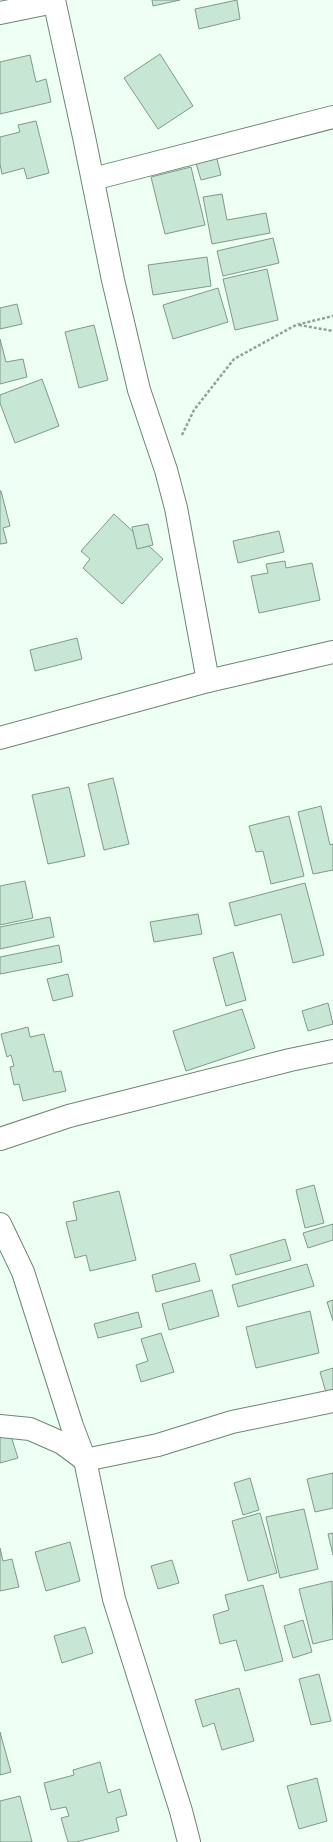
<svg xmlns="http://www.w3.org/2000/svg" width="333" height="1842" font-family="'Varela Round',sans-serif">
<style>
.building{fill:#c7e7d4;stroke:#7f998a}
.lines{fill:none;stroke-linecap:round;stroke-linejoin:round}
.minor-casing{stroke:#6c8677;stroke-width:24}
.path{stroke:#93a198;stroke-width:2.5;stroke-dasharray:3 2;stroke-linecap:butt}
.minor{stroke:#fff;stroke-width:22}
</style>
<rect width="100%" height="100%" fill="#eefff4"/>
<g class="building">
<path d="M 152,0 L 180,0 L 153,6 Z"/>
<path d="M 237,0 L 240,19 L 199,29 L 195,9 Z"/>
<path d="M 160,54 L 193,106 L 158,129 L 124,78 Z"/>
<path d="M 30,55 L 36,82 L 46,79 L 51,102 L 0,114 L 0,62 Z"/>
<path d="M 36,121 L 49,173 L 27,179 L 24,168 L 2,174 L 0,164 L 0,137 L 20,132 L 18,125 Z"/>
<path d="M 216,155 L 221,175 L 201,180 L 195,160 Z"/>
<path d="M 191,167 L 205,225 L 165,234 L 151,177 Z"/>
<path d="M 222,194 L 227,220 L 266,213 L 270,233 L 212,244 L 203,197 Z"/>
<path d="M 273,238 L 279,263 L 223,276 L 217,251 Z"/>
<path d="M 207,257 L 211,286 L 153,295 L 148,265 Z"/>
<path d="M 267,269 L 278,320 L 235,330 L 223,279 Z"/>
<path d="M 218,288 L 228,322 L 173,339 L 163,305 Z"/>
<path d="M 17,304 L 22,324 L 0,329 L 0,308 Z"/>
<path d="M 94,325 L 108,380 L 79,388 L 65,332 Z"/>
<path d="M 0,339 L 6,362 L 23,359 L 27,377 L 0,384 Z"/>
<path d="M 42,379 L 59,426 L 15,443 L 0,403 L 0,395 Z"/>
<path d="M 0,491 L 1,491 L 10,526 L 3,528 L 7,543 L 0,544 Z"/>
<path d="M 114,514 L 163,559 L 122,604 L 83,568 L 90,559 L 81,551 Z"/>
<path d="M 148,524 L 153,545 L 137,549 L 132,527 Z"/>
<path d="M 279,531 L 284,552 L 238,563 L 233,541 Z"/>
<path d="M 285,561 L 286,568 L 312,563 L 320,600 L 259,613 L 251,576 L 268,573 L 266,564 Z"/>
<path d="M 77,638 L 82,659 L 35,671 L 30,650 Z"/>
<path d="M 113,778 L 129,844 L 104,850 L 88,784 Z"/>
<path d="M 69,787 L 85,856 L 48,864 L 32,795 Z"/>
<path d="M 321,806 L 330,845 L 333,844 L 333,870 L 313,874 L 298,812 Z"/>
<path d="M 289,816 L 304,876 L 271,884 L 263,851 L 256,852 L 249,826 Z"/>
<path d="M 25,881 L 33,918 L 0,925 L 0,886 Z"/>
<path d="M 305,883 L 324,955 L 293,963 L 281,914 L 235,926 L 229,903 Z"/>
<path d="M 198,914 L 202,934 L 154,942 L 150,922 Z"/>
<path d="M 50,917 L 54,937 L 0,949 L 0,927 Z"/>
<path d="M 59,945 L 62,962 L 0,974 L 0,957 Z"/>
<path d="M 233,952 L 246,1000 L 226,1006 L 213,958 Z"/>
<path d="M 68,974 L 73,996 L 53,1001 L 47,979 Z"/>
<path d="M 328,1003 L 333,1024 L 308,1031 L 302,1011 Z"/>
<path d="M 242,1009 L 255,1048 L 186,1071 L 173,1031 Z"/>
<path d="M 28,1027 L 30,1037 L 44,1034 L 54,1072 L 61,1071 L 66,1091 L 23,1101 L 19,1084 L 14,1085 L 10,1067 L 14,1066 L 11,1055 L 7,1057 L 1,1034 Z"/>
<path d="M 314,1185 L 324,1223 L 305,1228 L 296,1190 Z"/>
<path d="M 119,1191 L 136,1260 L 90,1271 L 86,1255 L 75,1258 L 66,1222 L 77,1220 L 73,1202 Z"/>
<path d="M 333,1224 L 333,1240 L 308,1248 L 303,1233 Z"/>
<path d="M 285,1239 L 291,1260 L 236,1275 L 230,1255 Z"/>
<path d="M 195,1263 L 200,1281 L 156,1292 L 152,1275 Z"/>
<path d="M 307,1264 L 314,1286 L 238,1307 L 232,1285 Z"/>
<path d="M 212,1290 L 219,1316 L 169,1330 L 162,1304 Z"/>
<path d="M 333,1300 L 333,1321 L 327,1302 Z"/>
<path d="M 310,1311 L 319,1353 L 256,1368 L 246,1327 Z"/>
<path d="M 138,1312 L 142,1327 L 98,1338 L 94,1324 Z"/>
<path d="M 161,1333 L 174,1372 L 141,1382 L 136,1365 L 148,1361 L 141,1339 Z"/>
<path d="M 333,1368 L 333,1395 L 327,1396 L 320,1372 Z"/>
<path d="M 9,1430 L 18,1458 L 0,1463 L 0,1433 Z"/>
<path d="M 333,1473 L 333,1508 L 315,1512 L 307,1479 Z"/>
<path d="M 250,1478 L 259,1510 L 243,1515 L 234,1483 Z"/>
<path d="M 304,1509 L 318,1569 L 280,1578 L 266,1517 Z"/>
<path d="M 260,1513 L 277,1573 L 248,1581 L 232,1521 Z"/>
<path d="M 333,1533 L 333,1555 L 328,1534 Z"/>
<path d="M 70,1542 L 80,1581 L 46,1591 L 35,1552 Z"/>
<path d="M 0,1548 L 3,1561 L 12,1559 L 19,1587 L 0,1591 Z"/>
<path d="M 172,1560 L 179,1583 L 158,1589 L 151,1566 Z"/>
<path d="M 332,1581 L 333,1639 L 313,1644 L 299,1589 Z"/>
<path d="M 263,1585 L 283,1661 L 245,1671 L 236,1640 L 220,1644 L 213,1615 L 229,1610 L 225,1595 Z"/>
<path d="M 303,1620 L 312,1652 L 293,1658 L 284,1626 Z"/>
<path d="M 85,1627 L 93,1653 L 62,1663 L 54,1636 Z"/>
<path d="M 319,1674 L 331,1721 L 311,1725 L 299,1679 Z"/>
<path d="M 239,1688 L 254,1741 L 222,1750 L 214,1723 L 203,1727 L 195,1700 Z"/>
<path d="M 0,1732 L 11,1772 L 0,1775 Z"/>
<path d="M 100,1762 L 108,1793 L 120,1789 L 127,1815 L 116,1818 L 119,1831 L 76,1842 L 68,1842 L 61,1818 L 69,1816 L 66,1807 L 51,1810 L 44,1783 L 74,1775 L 73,1770 Z"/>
<path d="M 317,1778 L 327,1821 L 299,1829 L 287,1786 Z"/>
<path d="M 20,1796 L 32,1842 L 0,1842 L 0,1801 Z"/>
</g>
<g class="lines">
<defs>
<g id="minor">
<path d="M 54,0 L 84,137 L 113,280 L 139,390 L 166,470 L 176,508 L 208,681"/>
<path d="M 0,13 L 54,2"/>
<path d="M 93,179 L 333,117"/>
<path d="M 0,738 L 208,681 L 333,652"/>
<path d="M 0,1139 L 69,1116 L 290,1060 L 333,1051"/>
<path d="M 0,1224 L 23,1272 L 72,1426 L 85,1460 L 114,1599 L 181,1811 L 189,1842"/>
<path d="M 0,1426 L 30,1429 L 62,1443 L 85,1460 L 158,1445 L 232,1422 L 333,1401"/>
</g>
</defs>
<use href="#minor" class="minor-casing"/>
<g class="path">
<path d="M 299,325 L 333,331"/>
<path d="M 182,435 L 194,410 L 234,359 L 296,325 L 333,316"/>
</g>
<use href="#minor" class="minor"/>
</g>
</svg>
